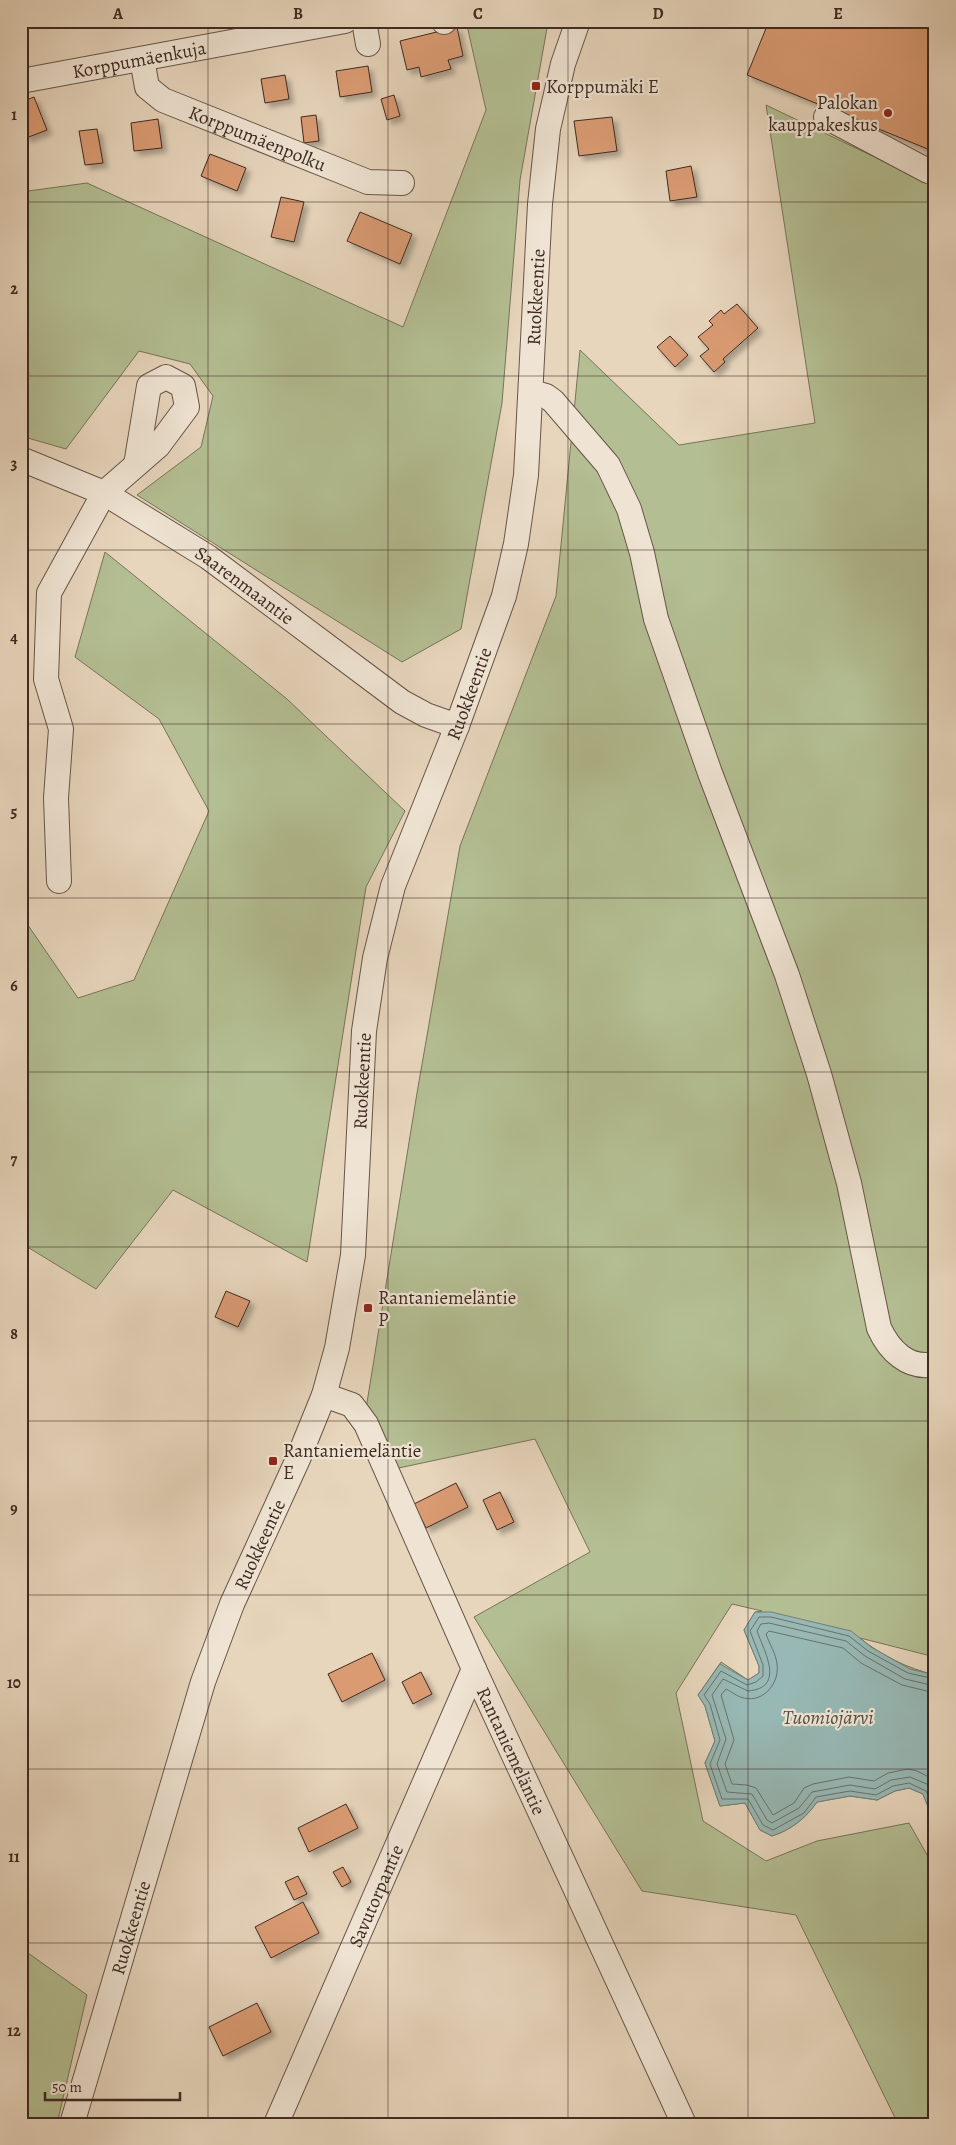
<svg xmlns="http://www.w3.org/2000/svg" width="956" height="2145" font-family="Alegreya,serif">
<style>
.green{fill:#b3be92;stroke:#78745a}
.water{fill:#97b8b4;stroke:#737f7a}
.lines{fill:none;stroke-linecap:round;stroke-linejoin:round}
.shore{stroke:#6a716c;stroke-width:1}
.building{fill:#da9b73;stroke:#3e2a23;filter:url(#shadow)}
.minor-casing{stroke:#685549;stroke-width:26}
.minor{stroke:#efe4d3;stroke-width:24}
.grid{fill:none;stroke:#3e2a23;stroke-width:1;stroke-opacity:0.55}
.poi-dot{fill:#8f2418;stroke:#efe4d3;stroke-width:2}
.labels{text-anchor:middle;stroke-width:4.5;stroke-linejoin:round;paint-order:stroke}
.street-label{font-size:19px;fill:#3e2a23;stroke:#efe4d3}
.poi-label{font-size:19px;fill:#3e2a23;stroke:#efe4d3;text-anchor:start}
.water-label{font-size:20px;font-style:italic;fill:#544e47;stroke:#efe4d3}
.neatline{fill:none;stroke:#3e2a23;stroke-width:2}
.grid-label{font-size:16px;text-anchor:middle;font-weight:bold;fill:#3e2a23}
</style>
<defs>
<filter id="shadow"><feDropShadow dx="4.5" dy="4.5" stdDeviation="2.5" flood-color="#0004"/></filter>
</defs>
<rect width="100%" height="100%" fill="#e7d5bc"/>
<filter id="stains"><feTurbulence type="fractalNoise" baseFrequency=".004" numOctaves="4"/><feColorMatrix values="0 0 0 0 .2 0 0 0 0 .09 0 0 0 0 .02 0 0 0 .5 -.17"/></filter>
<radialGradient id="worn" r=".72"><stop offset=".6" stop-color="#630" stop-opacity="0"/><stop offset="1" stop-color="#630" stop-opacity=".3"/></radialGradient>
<g class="green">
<path d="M 466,21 L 533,21 L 547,28 L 520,180 L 502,403 L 461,629 L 402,662 L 137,495 L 201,447 L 213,396 L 190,364 L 139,351 L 66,449 L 21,436 L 21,192 L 87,183 L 403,327 L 486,110 Z"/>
<path d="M 766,105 L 935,186 L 935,1657 L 860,1638 C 882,1656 907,1668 935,1675 L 935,1846 L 930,1834 L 930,1812 L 923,1794 L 909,1788 L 895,1791 L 877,1800 L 850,1796 L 817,1802 C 806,1818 791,1830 772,1836 L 760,1830 L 745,1803 L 720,1806 L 705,1763 L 715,1741 L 705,1706 L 698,1695 L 721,1662 L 748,1680 L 759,1673 L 759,1666 L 744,1630 L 755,1612 L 762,1611 L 732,1604 L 676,1693 L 703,1821 L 766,1861 L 817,1841 L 909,1823 L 935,1869 L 935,2124 L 898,2124 L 796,1915 L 642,1891 L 474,1617 L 590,1552 L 535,1439 L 394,1469 L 365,1415 L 417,1093 L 460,846 L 556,596 L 580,350 L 679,445 L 815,423 Z"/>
<path d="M 105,552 L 287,699 L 405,811 L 366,887 L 307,1262 L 173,1190 L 96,1289 L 21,1243 L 21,915 L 78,998 L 134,980 L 209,811 L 159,719 L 75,657 Z"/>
<path d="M 21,1948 L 87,1995 L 57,2124 L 21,2124 Z"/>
</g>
<path class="water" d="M 755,1612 L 771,1612 L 851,1631 L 871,1647 L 910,1669 L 935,1675 L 935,1846 L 930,1834 L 930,1812 L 923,1794 L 909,1788 L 895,1791 L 877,1800 L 850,1796 L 817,1802 C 806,1818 791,1830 772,1836 L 760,1830 L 745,1803 L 720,1806 L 705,1763 L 715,1741 L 705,1706 L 698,1695 L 720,1664 L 748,1680 L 759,1673 L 759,1666 L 744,1630 Z"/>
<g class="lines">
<g class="shore">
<path d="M 935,1679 L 908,1673 L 868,1651 L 849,1636 L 771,1617 L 759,1617 L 750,1631 L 763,1665 L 763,1676 L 756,1682 L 747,1685 L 721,1671 L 704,1695 L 710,1704 L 720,1740 L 710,1764 L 722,1799 L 748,1799 L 763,1825 L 773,1830 L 804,1813 L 816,1797 L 850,1791 L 876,1795 L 893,1786 L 909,1783 L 926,1791 L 935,1809"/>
<path d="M 935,1686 L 905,1679 L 865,1656 L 846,1641 L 769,1623 L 761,1624 L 757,1631 C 764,1651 786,1688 748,1691 L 723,1679 L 712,1695 L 726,1739 L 717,1764 L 727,1792 L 752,1794 L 767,1820 L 772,1823 L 799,1808 L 812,1792 L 850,1785 L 875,1789 L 891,1780 L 910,1777 L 929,1785 L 935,1794"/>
<path d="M 935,1693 L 902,1685 L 861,1663 L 843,1648 L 769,1631 L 766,1634 C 769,1643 776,1654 777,1664 C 780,1682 764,1703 744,1698 C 738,1697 732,1692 726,1689 L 721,1695 L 734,1740 L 725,1764 L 732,1784 L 747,1785 L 756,1788 L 773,1815 L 794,1803 L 804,1788 L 813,1784 L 849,1777 L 874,1781 L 888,1773 L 908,1769 L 917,1771 L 935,1780"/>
</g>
</g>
<g class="building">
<path d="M 769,21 L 935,21 L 935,152 L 747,75 Z"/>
<path d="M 457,27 L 463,56 L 448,60 L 451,69 L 421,77 L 419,67 L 407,70 L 400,41 Z"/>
<path d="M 368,66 L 372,92 L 340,97 L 336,71 Z"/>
<path d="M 285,75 L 289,99 L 265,103 L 261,79 Z"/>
<path d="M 394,95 L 400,116 L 387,120 L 381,99 Z"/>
<path d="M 34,97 L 47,130 L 26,138 L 21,126 L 21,102 Z"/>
<path d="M 316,115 L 319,141 L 304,143 L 301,117 Z"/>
<path d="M 612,117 L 617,151 L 579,156 L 574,121 Z"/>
<path d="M 158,119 L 162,148 L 134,151 L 131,123 Z"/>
<path d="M 97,129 L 103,163 L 85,165 L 79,131 Z"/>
<path d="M 210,154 L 246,168 L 237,191 L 201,176 Z"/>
<path d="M 691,166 L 697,197 L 670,201 L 666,171 Z"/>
<path d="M 281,197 L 304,202 L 294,242 L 271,237 Z"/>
<path d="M 360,212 L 412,234 L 400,264 L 347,241 Z"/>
<path d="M 737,304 L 758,328 L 723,359 L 725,362 L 714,372 L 700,356 L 709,349 L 698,337 L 713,325 L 709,321 L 721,310 L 724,314 Z"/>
<path d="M 670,336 L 688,355 L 675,367 L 657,347 Z"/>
<path d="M 226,1291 L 250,1301 L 238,1327 L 215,1317 Z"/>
<path d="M 456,1483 L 468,1507 L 426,1528 L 414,1504 Z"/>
<path d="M 500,1492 L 514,1522 L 497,1530 L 483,1500 Z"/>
<path d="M 372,1653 L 385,1680 L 342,1702 L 328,1674 Z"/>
<path d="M 421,1672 L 432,1694 L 413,1704 L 402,1682 Z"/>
<path d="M 346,1804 L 358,1828 L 309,1852 L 298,1828 Z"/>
<path d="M 343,1867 L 351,1882 L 342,1887 L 333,1872 Z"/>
<path d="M 298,1876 L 307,1894 L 294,1900 L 285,1882 Z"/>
<path d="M 303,1902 L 319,1933 L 271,1958 L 255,1927 Z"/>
<path d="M 257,2003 L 271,2032 L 223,2056 L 209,2027 Z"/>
</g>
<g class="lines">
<defs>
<g id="minor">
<path d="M 364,21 L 368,44"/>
<path d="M 444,21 L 444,22"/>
<path id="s1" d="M 142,59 L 147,87 L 163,100 L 368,182 L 402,183"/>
<path id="s2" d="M 21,81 L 345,21"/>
<path d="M 826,117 L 928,171 L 935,172"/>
<path d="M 532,392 L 546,396 L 553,401 L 608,465 L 629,509 L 642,553 L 656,619 L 710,773 L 787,975 L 819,1074 L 849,1183 L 879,1328 C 889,1350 908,1370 935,1364"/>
<path id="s3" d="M 21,459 L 104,493 L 208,557 L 402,702 L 426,715 L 457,726"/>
<path d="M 59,881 L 56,798 L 61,729 L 46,679 L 49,593 L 104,493 L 158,446 L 187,407 L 183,386 L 166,377 L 149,386 L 136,465"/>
<path id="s4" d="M 324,1395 L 352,1405 L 366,1424 L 474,1669 L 684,2124"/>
<path id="s5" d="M 72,2124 L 203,1682 L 232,1604 L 298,1459 L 324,1395 L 337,1348 L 353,1255 L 364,1031 L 375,958 L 393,886 L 457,726 L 504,596 L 516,544 L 526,475 L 540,204 L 548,129 L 563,64 L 578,21"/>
<path id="s6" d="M 276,2124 L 474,1669"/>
</g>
</defs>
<use href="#minor" class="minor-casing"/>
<use href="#minor" class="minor"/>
</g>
<path class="grid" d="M 208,21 L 208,2124M 388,21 L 388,2124M 568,21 L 568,2124M 748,21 L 748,2124M 21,202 L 935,202M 21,376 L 935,376M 21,550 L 935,550M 21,724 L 935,724M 21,898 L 935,898M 21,1072 L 935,1072M 21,1247 L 935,1247M 21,1421 L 935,1421M 21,1595 L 935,1595M 21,1769 L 935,1769M 21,1943 L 935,1943"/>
<g class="poi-dot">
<rect x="531" y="81" width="10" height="10" rx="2.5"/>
<circle cx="888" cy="113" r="5"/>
<rect x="363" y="1303" width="10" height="10" rx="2.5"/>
<rect x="268" y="1456" width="10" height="10" rx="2.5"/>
</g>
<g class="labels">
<g class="street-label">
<text dy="7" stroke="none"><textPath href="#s2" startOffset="120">Korppumäenkuja</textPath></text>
<text dy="7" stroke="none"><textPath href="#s1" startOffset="151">Korppumäenpolku</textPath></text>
<text dy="7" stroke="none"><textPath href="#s5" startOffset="1900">Ruokkeentie</textPath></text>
<text dy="7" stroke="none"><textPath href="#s3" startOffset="258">Saarenmaantie</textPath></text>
<text dy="7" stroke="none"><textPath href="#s5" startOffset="1495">Ruokkeentie</textPath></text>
<text dy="7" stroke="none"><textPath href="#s5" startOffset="1090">Ruokkeentie</textPath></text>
<text dy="7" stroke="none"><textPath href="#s5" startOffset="610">Ruokkeentie</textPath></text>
<text dy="7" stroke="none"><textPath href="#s4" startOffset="411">Rantaniemeläntie</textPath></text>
<text dy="7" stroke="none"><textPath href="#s6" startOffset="249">Savutorpantie</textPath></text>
<text dy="7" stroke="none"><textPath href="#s5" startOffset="205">Ruokkeentie</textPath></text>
</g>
<g class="poi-label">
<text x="546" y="93">Korppumäki E</text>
<text x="878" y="109" text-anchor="end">Palokan<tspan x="878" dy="22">kauppakeskus</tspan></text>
<text x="378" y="1304">Rantaniemeläntie<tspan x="378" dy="22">P</tspan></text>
<text x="283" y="1457">Rantaniemeläntie<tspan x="283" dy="22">E</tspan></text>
</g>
<g class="water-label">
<text x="828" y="1724">Tuomiojärvi</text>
</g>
</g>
<rect width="956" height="2145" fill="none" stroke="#e7d5bc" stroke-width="55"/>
<path d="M45 2092v8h135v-8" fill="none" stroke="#3e2a23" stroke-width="2.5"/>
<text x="52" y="2092" font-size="15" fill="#3e2a23" stroke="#efe4d3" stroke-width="4" paint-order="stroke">50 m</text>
<rect x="28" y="28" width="900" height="2090" class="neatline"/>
<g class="grid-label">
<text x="118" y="19">A</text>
<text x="298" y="19">B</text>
<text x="478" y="19">C</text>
<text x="658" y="19">D</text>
<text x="838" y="19">E</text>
<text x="14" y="120">1</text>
<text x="14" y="294">2</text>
<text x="14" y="469">3</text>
<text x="14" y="643">4</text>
<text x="14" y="817">5</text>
<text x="14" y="991">6</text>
<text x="14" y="1165">7</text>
<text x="14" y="1339">8</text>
<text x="14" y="1514">9</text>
<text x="14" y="1688">10</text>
<text x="14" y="1862">11</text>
<text x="14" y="2036">12</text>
</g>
<rect width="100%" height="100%" filter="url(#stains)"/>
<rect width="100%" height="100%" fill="url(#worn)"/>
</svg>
